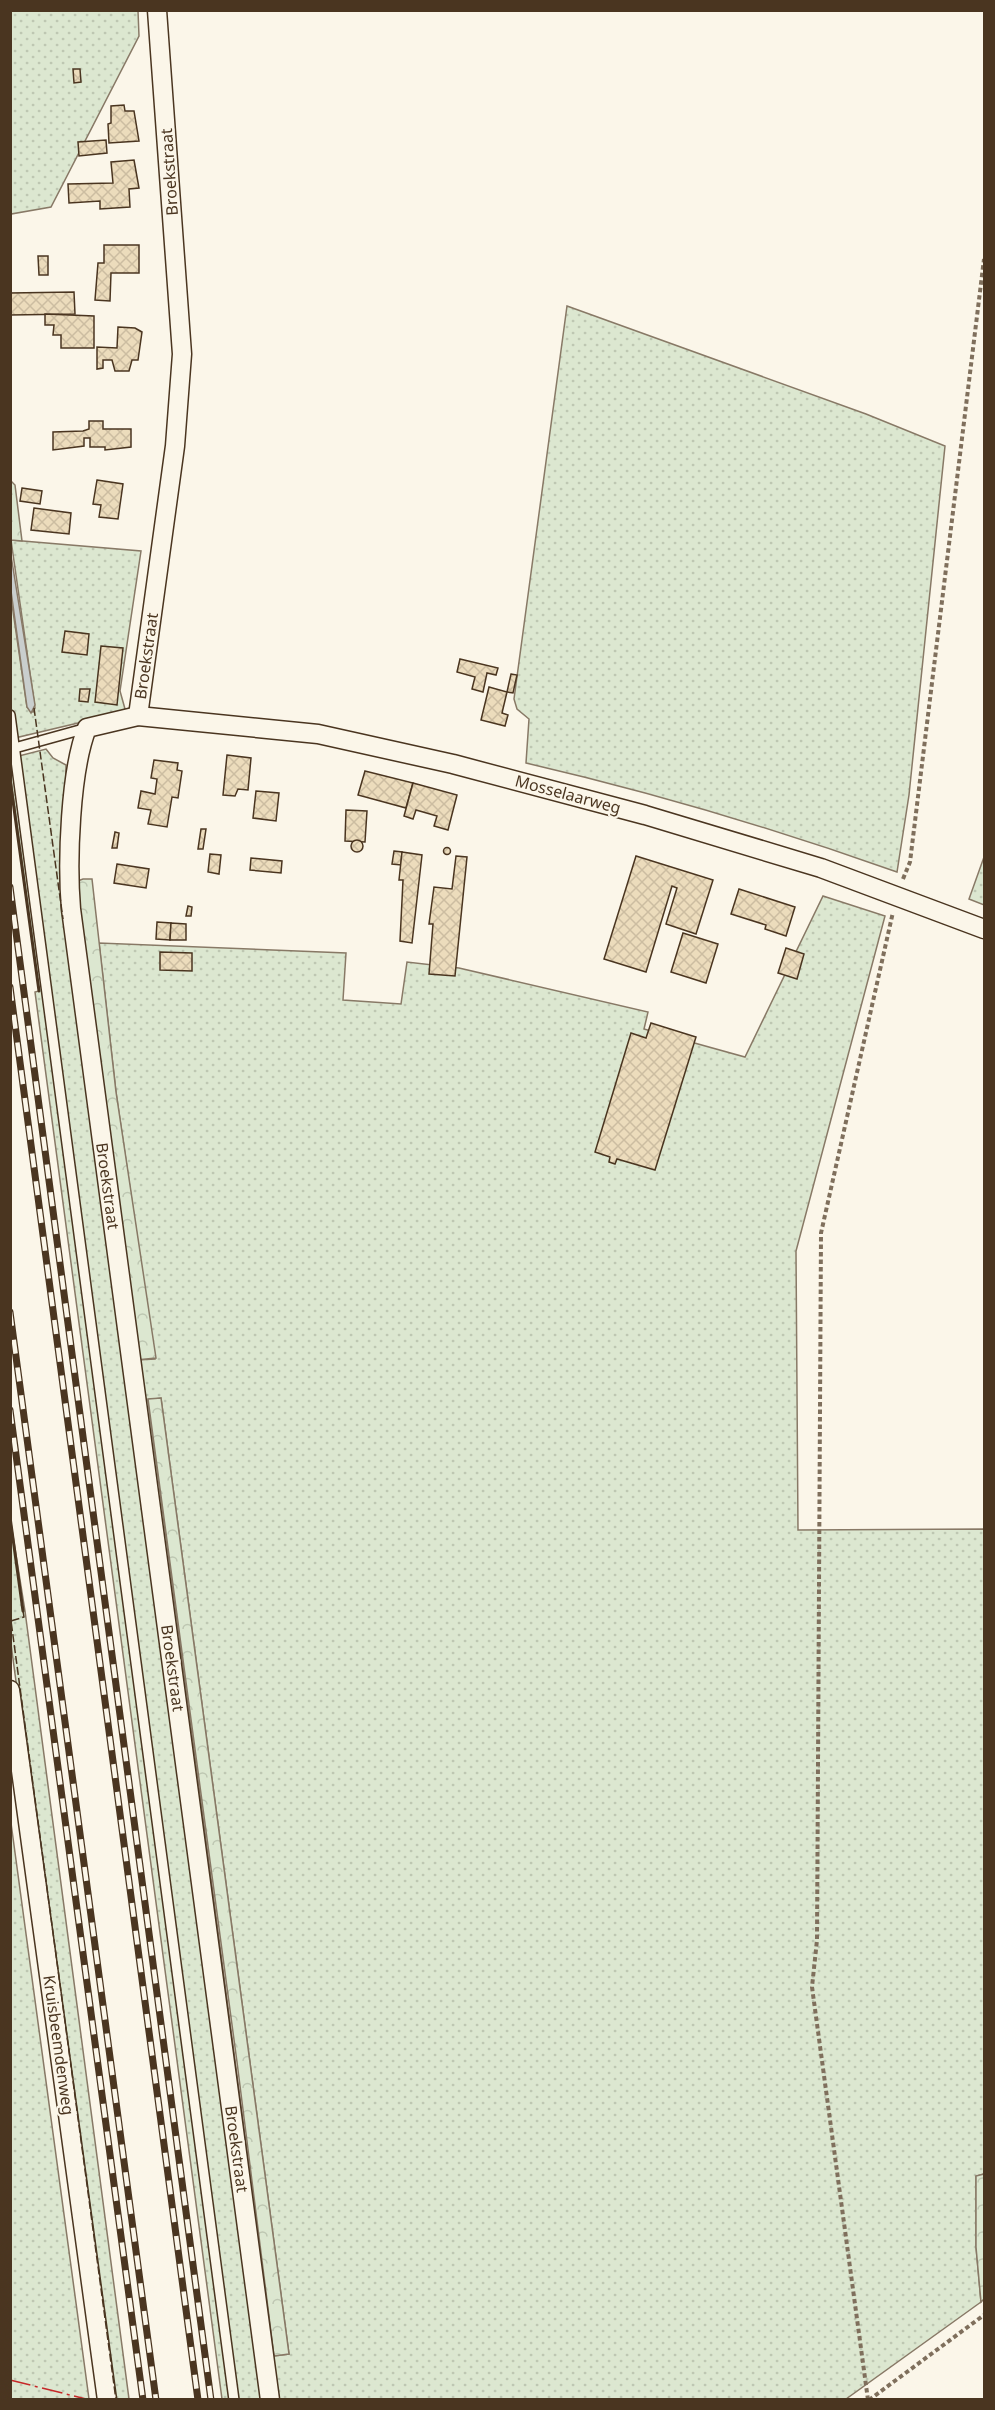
<svg xmlns="http://www.w3.org/2000/svg" width="995" height="2410" font-family="'Noto Sans',sans-serif">
<style>
.grass{fill:url(#grass-dots);stroke:#887966;stroke-width:1.5;fill-rule:evenodd}
.forest{fill:url(#forest-crowns);stroke:#887966;stroke-width:1.5}
.water{fill:#c9cecd;stroke:#887966;stroke-width:1.5}
.building{fill:url(#building-cross-hatch);stroke:#4a3520;stroke-width:1.5}
.lines{fill:none;stroke-linecap:round;stroke-linejoin:round}
.lane-casing{stroke:#4a3520;stroke-width:12}
.street-casing{stroke:#4a3520;stroke-width:21}
.path{stroke:#7f6f5c;stroke-width:4;stroke-dasharray:4.5 3;stroke-linecap:butt}
.lane{stroke:#fbf6e9;stroke-width:9}
.street{stroke:#fbf6e9;stroke-width:18}
.rail-casing{stroke:#4a3520;stroke-width:7}
.rail{stroke:#fbf6e9;stroke-width:4.5;stroke-dasharray:14;stroke-linecap:butt}
.fence{stroke:#4a3520;stroke-width:1.5;stroke-dasharray:8 3;stroke-linecap:butt}
.wall{stroke:#4a3520;stroke-width:3}
.power{stroke:#c62828;stroke-width:1.5;stroke-dasharray:21 4.5 3 4.5;stroke-linecap:butt}
.labels{text-anchor:middle;stroke-width:4.5;stroke-linejoin:round;paint-order:stroke}
.street-label{font-size:16px;fill:#4a3520;stroke:#fbf6e9}
</style>
<defs>
<pattern id="grass-dots" width="8" height="8" patternUnits="userSpaceOnUse" patternTransform="scale(1.5)"><rect width="8" height="8" fill="#dce7d0"/><path d="M2 2h.1M6 6h.1" fill="none" stroke="#bec7b2" stroke-width="1.8" stroke-linecap="round"/></pattern>
<pattern id="forest-crowns" width="20" height="18" patternUnits="userSpaceOnUse" patternTransform="scale(1.5)"><rect width="20" height="18" fill="#dce7d0"/><path d="M2 6a3 3 0 1 1 6 0M12 15a3 3 0 1 1 6 0" fill="none" stroke="#bec7b2"/></pattern>
<pattern id="building-cross-hatch" width="8" height="8" patternUnits="userSpaceOnUse" patternTransform="scale(1.5)"><rect width="8" height="8" fill="#ecdcbc"/><path d="M0 0l8 8M0 8l8-8" fill="none" stroke="#ccbda1"/></pattern>
</defs>
<rect width="100%" height="100%" fill="#fbf6e9"/>
<g class="grass">
<path d="M 11,11 L 138,11 L 139,36 L 51,207 L 11,214 Z"/>
<path d="M 567,306 L 866,414 L 945,446 L 909,795 L 897,872 C 776,829 651,792 526,763 L 529,719 L 517,709 L 514,699 Z"/>
<path d="M 11,540 L 141,551 L 120,691 L 125,709 L 116,714 L 15,738 L 11,742 L 10,591 L 27,707 L 33,712 L 35,708 Z"/>
<path d="M 46,749 L 53,758 L 66,765 L 65,806 L 265,2399 L 222,2399 L 35,992 L 39,991 L 11,779 L 10,755 L 19,756 Z"/>
<path d="M 984,857 L 984,905 L 969,899 Z"/>
<path d="M 823,896 L 885,916 L 796,1251 L 798,1530 L 984,1529 L 984,2174 L 976,2176 L 976,2247 L 981,2302 L 846,2399 L 275,2399 L 136,1360 L 155,1359 L 116,1092 L 99,943 L 346,953 L 343,1000 L 401,1004 L 407,962 L 459,968 L 648,1012 L 644,1029 L 745,1057 ZM 161,1398 L 289,2354 L 274,2356 L 148,1400 Z"/>
<path d="M 10,1517 L 25,1611 L 129,2399 L 112,2399 L 11,1644 Z"/>
<path d="M 11,1823 L 89,2399 L 11,2399 Z"/>
</g>
<g class="forest">
<path d="M 11,481 L 15,485 L 22,541 L 11,540 Z"/>
<path d="M 83,879 L 92,879 L 116,1092 L 156,1358 L 136,1360 L 75,882 Z"/>
<path d="M 161,1398 L 289,2354 L 274,2356 L 237,2062 L 148,1399 Z"/>
<path d="M 984,2174 L 984,2299 L 981,2302 L 976,2247 L 976,2176 Z"/>
</g>
<path class="water" d="M 10,549 L 35,705 L 31,713 L 27,707 L 11,591 Z"/>
<g class="building">
<path d="M 73,69 L 80,69 L 81,82 L 74,83 Z"/>
<path d="M 124,105 L 125,111 L 134,111 L 139,141 L 109,143 L 108,124 L 111,123 L 111,106 Z"/>
<path d="M 106,140 L 107,153 L 79,156 L 78,142 Z"/>
<path d="M 134,160 L 139,188 L 129,189 L 130,207 L 100,209 L 100,201 L 69,203 L 68,184 L 113,183 L 111,162 Z"/>
<path d="M 104,245 L 139,245 L 139,273 L 111,273 L 110,301 L 95,300 L 98,263 L 104,263 Z"/>
<path d="M 38,256 L 48,256 L 48,275 L 39,275 Z"/>
<path d="M 74,292 L 75,314 L 10,315 L 10,293 Z"/>
<path d="M 45,314 L 94,316 L 94,348 L 61,348 L 61,335 L 53,335 L 54,325 L 45,325 Z"/>
<path d="M 118,327 L 135,328 L 142,332 L 138,360 L 132,360 L 129,371 L 115,371 L 112,360 L 103,360 L 103,368 L 97,369 L 97,347 L 117,348 Z"/>
<path d="M 89,421 L 103,421 L 103,429 L 131,429 L 131,447 L 105,450 L 105,447 L 90,447 L 90,438 L 84,438 L 84,446 L 53,450 L 53,432 L 83,431 L 89,429 Z"/>
<path d="M 97,480 L 123,484 L 118,519 L 99,517 L 101,505 L 93,504 Z"/>
<path d="M 22,488 L 42,491 L 40,504 L 20,501 Z"/>
<path d="M 34,508 L 71,513 L 69,534 L 31,530 Z"/>
<path d="M 65,631 L 89,634 L 87,655 L 62,652 Z"/>
<path d="M 101,646 L 123,648 L 117,705 L 95,702 Z"/>
<path d="M 460,659 L 498,668 L 496,675 L 487,673 L 483,692 L 472,689 L 475,677 L 457,672 Z"/>
<path d="M 511,674 L 517,675 L 513,693 L 507,692 Z"/>
<path d="M 489,687 L 507,692 L 502,713 L 508,715 L 505,726 L 481,720 Z"/>
<path d="M 80,689 L 90,689 L 88,702 L 79,701 Z"/>
<path d="M 227,755 L 251,758 L 248,790 L 238,789 L 235,796 L 223,795 Z"/>
<path d="M 154,760 L 178,763 L 177,770 L 182,771 L 178,798 L 172,797 L 167,827 L 148,824 L 151,810 L 138,808 L 141,791 L 155,794 L 157,779 L 151,778 Z"/>
<path d="M 365,771 L 413,783 L 406,808 L 358,795 Z"/>
<path d="M 413,783 L 457,795 L 448,830 L 434,826 L 437,816 L 416,810 L 413,819 L 404,816 Z"/>
<path d="M 256,791 L 279,793 L 276,821 L 253,818 Z"/>
<path d="M 346,810 L 367,811 L 365,842 L 345,841 Z"/>
<path d="M 201,829 L 206,829 L 203,849 L 198,849 Z"/>
<path d="M 115,832 L 119,833 L 117,848 L 112,848 Z"/>
<circle cx="357" cy="846" r="6"/>
<circle cx="447" cy="851" r="3.5"/>
<path d="M 394,851 L 402,852 L 401,865 L 392,864 Z"/>
<path d="M 402,852 L 422,855 L 412,943 L 400,941 L 403,880 L 399,880 Z"/>
<path d="M 210,854 L 221,855 L 219,874 L 208,872 Z"/>
<path d="M 456,856 L 467,857 L 455,976 L 429,974 L 433,924 L 429,924 L 434,887 L 452,889 Z"/>
<path d="M 636,856 L 713,880 L 696,934 L 666,924 L 677,888 L 672,886 L 646,972 L 604,959 Z"/>
<path d="M 251,858 L 282,861 L 281,873 L 250,870 Z"/>
<path d="M 117,864 L 149,869 L 146,888 L 114,883 Z"/>
<path d="M 739,889 L 795,907 L 786,936 L 765,929 L 766,925 L 731,914 Z"/>
<path d="M 188,906 L 192,907 L 191,916 L 186,916 Z"/>
<path d="M 157,922 L 171,923 L 170,940 L 156,939 Z"/>
<path d="M 171,923 L 186,924 L 186,940 L 170,940 Z"/>
<path d="M 683,933 L 718,944 L 706,983 L 671,972 Z"/>
<path d="M 786,948 L 804,954 L 797,979 L 778,973 Z"/>
<path d="M 160,952 L 192,953 L 192,971 L 160,970 Z"/>
<path d="M 651,1023 L 696,1037 L 655,1170 L 617,1159 L 615,1164 L 609,1162 L 610,1157 L 595,1152 L 631,1033 L 646,1038 Z"/>
</g>
<g class="lines">
<defs>
<g id="lane">
<path d="M 10,715 L 234,2400"/>
<path d="M 11,749 L 87,728"/>
</g>
<g id="street">
<path d="M 138,716 L 175,446 L 182,354 L 157,10"/>
<path d="M 10,1690 L 107,2400"/>
<path d="M 270,2400 L 71,909 C 67,862 70,771 87,728 L 138,716 L 318,734 L 453,764 L 645,815 L 821,868 L 984,929"/>
</g>
</defs>
<use href="#lane" class="lane-casing"/>
<use href="#street" class="street-casing"/>
<g class="path">
<path d="M 903,879 L 910,862 L 984,259"/>
<path d="M 868,2400 L 812,1987 L 817,1940 L 821,1233 L 893,912"/>
<path d="M 869,2400 L 984,2315"/>
</g>
<use href="#lane" class="lane"/>
<use href="#street" class="street"/>
<defs>
<g id="rail">
<path d="M 10,887 L 211,2400"/>
<path d="M 10,987 L 198,2400"/>
<path d="M 10,1312 L 156,2400"/>
<path d="M 10,1410 L 143,2400"/>
</g>
</defs>
<use href="#rail" class="rail-casing"/>
<use href="#rail" class="rail"/>
<g class="fence">
<path d="M 34,708 L 63,919"/>
<path d="M 23,1611 L 24,1617 L 11,1621 L 116,2400"/>
</g>
<g class="wall">
<path d="M 10,779 L 39,991"/>
<path d="M 10,1517 L 23,1611"/>
</g>
<path class="power" d="M 10,2380 L 90,2400"/>
</g>
<g class="labels">
<g class="street-label">
<text transform="translate(169 172) rotate(-94)" y="6">Broekstraat</text>
<text transform="translate(146 656) rotate(-82)" y="6">Broekstraat</text>
<text transform="translate(568 794) rotate(15)" y="6">Mosselaarweg</text>
<text transform="translate(108 1186) rotate(82)" y="6">Broekstraat</text>
<text transform="translate(173 1668) rotate(82)" y="6">Broekstraat</text>
<text transform="translate(59 2045) rotate(82)" y="6">Kruisbeemdenweg</text>
<text transform="translate(237 2149) rotate(82)" y="6">Broekstraat</text>
</g>
</g>
<rect width="995" height="2410" fill="none" stroke="#4a3520" stroke-width="24"/>
</svg>
